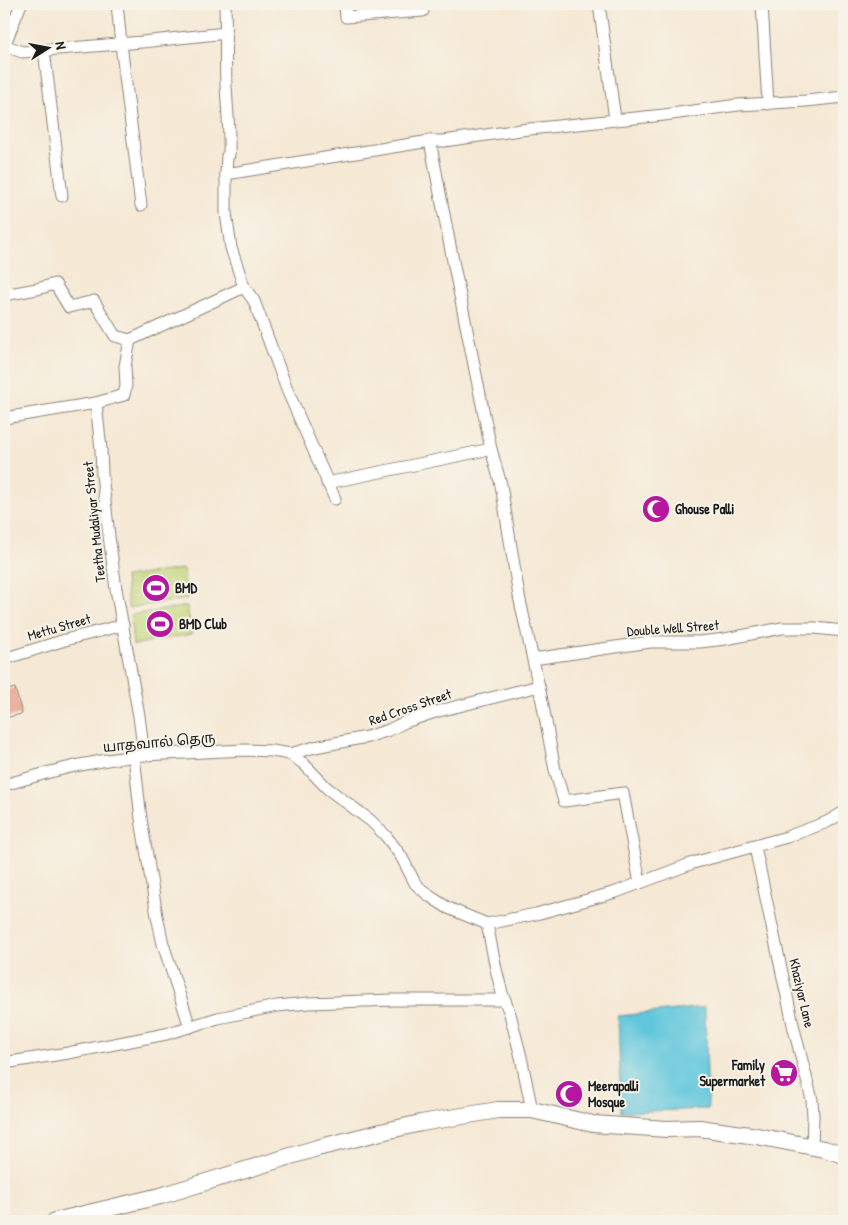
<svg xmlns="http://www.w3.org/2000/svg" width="848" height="1225" font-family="'Patrick Hand','Noto Sans Tamil',sans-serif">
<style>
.green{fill:#c0d478;stroke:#6e784a}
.water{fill:#5fc6dc;stroke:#3e717c}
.building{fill:#e7a792}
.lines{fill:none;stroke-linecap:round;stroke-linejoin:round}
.street-casing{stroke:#888278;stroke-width:13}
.secondary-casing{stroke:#888278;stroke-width:18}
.street{stroke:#fff;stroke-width:11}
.secondary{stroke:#fff;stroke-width:16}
.labels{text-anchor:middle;stroke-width:4;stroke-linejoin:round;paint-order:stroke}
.poi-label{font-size:14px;font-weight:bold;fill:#1c1c1c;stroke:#f7f3e8;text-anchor:start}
.street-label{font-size:14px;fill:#1c1c1c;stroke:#f7f3e8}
</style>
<rect width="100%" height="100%" fill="#f7f3e8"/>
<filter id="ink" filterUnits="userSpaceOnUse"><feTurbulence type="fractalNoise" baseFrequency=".02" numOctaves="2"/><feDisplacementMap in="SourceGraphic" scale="10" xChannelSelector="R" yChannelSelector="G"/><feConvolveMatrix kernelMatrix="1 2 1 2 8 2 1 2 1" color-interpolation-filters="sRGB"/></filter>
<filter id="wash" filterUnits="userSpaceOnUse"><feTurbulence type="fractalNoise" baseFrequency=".0096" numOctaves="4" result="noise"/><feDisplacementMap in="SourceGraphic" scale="20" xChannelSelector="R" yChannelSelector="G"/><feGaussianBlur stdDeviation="1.12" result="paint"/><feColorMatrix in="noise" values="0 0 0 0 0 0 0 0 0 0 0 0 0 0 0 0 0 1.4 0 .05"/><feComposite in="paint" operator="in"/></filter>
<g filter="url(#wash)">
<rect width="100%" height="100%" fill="#f5e8d4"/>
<g class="green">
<path d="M 183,569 L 187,599 L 128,608 L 125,577 Z"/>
<path d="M 187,606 L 192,634 L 133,645 L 130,615 Z"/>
</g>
<path class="water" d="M 705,1007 L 708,1109 L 621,1112 L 618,1016 Z"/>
<g id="blocks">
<path class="building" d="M 15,688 L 22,714 L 4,718 L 4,691 Z"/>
</g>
</g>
<g filter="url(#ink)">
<use href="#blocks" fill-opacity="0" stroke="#888278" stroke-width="1"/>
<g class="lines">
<defs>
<g id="street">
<path d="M 117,4 L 121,44 L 141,205"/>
<path d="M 225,4 C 226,31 225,58 226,85 C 227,109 230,132 229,155 L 227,156 L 226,174 L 226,213 L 231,248 L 244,287 L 254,301 L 288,392 L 335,499"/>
<path d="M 345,4 L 346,17 L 423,11 L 422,4"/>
<path d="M 599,4 L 615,119"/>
<path d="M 762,4 L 768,104"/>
<path d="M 4,45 L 22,52 L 142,42 L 226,33"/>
<path d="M 4,46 L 21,4"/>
<path d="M 44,50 L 62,196"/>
<path d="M 430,141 L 452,256 L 491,449 L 501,485 L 519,596 L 542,701 L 555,770 L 564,801 L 623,793 L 640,883"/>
<path d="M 226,174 L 430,141 L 444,141 L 520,130 L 664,115 L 738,105 L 806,101 L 844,97"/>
<path d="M 4,295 L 37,289 L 55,284 L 69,307 L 94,301 L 115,336 L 130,340 L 125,366 L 126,386 L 124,395 L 96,403 L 4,418"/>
<path d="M 130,340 L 244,287"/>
<path d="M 96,403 L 101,449 L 102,474 L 109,536 L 116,589 L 139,716 L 144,755"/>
<path d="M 327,483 L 491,449"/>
<path d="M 4,659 L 65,640 L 123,625"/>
<path d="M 533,659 L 650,642 L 700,642 L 725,639 L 782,628 L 814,628 L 844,631"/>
<path d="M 290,754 L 304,764 L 327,788 L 371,821 L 386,836 L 401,856 L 415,883 L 421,889 L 431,897 L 448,908 L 487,924 L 536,914 L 616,892 L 693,863 L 787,837 L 827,822 L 844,812"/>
<path d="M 134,756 L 141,819 L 157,916 L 163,944 L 190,1027"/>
<path d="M 4,785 L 50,772 L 75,766 L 107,760 L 144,755 L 245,750 L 272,751 L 290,754 L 315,747 L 367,737 L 389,730 L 405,722 L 435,712 L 539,686"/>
<path d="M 755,847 L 794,1029 L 812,1100 L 813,1116 L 812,1147"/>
<path d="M 487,924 L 496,969 L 502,993 L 510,1014 L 521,1057 L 532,1110"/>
<path d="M 4,1063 L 68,1053 L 166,1034 L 218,1018 L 277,1006 L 309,1003 L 393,1000 L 505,1000"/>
</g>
<path id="secondary" d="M 55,1221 L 160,1196 L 317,1148 L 381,1132 L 421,1123 L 498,1110 L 532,1110 L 593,1124 L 667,1129 L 699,1128 L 757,1136 L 824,1149 L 844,1155"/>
</defs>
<use href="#street" class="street-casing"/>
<use href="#secondary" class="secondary-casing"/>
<use href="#street" class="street"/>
<use href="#secondary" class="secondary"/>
</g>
</g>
<defs>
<symbol id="mosque-disc" viewBox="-11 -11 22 22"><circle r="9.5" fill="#b5179e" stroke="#f7f3e8"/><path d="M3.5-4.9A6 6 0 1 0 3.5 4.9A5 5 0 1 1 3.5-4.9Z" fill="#fff"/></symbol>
<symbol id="stadium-disc" viewBox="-11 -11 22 22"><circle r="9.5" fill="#b5179e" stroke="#f7f3e8"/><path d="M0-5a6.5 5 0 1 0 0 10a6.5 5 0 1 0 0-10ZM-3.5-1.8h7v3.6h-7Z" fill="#fff"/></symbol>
<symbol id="supermarket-disc" viewBox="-11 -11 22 22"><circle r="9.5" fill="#b5179e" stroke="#f7f3e8"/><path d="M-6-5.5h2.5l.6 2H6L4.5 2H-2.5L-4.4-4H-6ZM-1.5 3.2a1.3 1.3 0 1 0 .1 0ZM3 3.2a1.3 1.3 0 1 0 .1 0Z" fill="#fff"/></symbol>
</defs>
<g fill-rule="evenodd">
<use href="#mosque-disc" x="640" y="493" width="32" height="32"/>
<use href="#stadium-disc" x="140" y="572" width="32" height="32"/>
<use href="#stadium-disc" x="144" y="608" width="32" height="32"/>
<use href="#supermarket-disc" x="768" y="1057" width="32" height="32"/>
<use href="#mosque-disc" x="553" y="1078" width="32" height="32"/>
</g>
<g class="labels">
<g class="poi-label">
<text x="675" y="514">Ghouse Palli</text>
<text x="175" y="593">BMD</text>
<text x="179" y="629">BMD Club</text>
<text x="765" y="1070" text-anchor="end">Family<tspan x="765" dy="16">Supermarket</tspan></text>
<text x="588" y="1091">Meerapalli<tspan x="588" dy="16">Mosque</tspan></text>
</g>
<g class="street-label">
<text transform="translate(94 522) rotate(-96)" y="5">Teetha Mudaliyar Street</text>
<text transform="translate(59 627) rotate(-16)" y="5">Mettu Street</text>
<text transform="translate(673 628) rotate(-4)" y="5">Double Well Street</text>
<text transform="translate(410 707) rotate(-19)" y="5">Red Cross Street</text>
<text transform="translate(159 742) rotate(-5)" y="5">யாதவால் தெரு</text>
<text transform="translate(802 993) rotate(77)" y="5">Khaziyar Lane</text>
</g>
</g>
<rect width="848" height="1225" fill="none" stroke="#f7f3e8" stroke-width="20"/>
<g transform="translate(48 48) rotate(79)" stroke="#f7f3e8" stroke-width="4" paint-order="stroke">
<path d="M0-4L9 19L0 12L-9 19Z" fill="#1c1c1c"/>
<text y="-8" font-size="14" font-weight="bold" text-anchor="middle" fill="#1c1c1c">N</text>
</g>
</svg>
